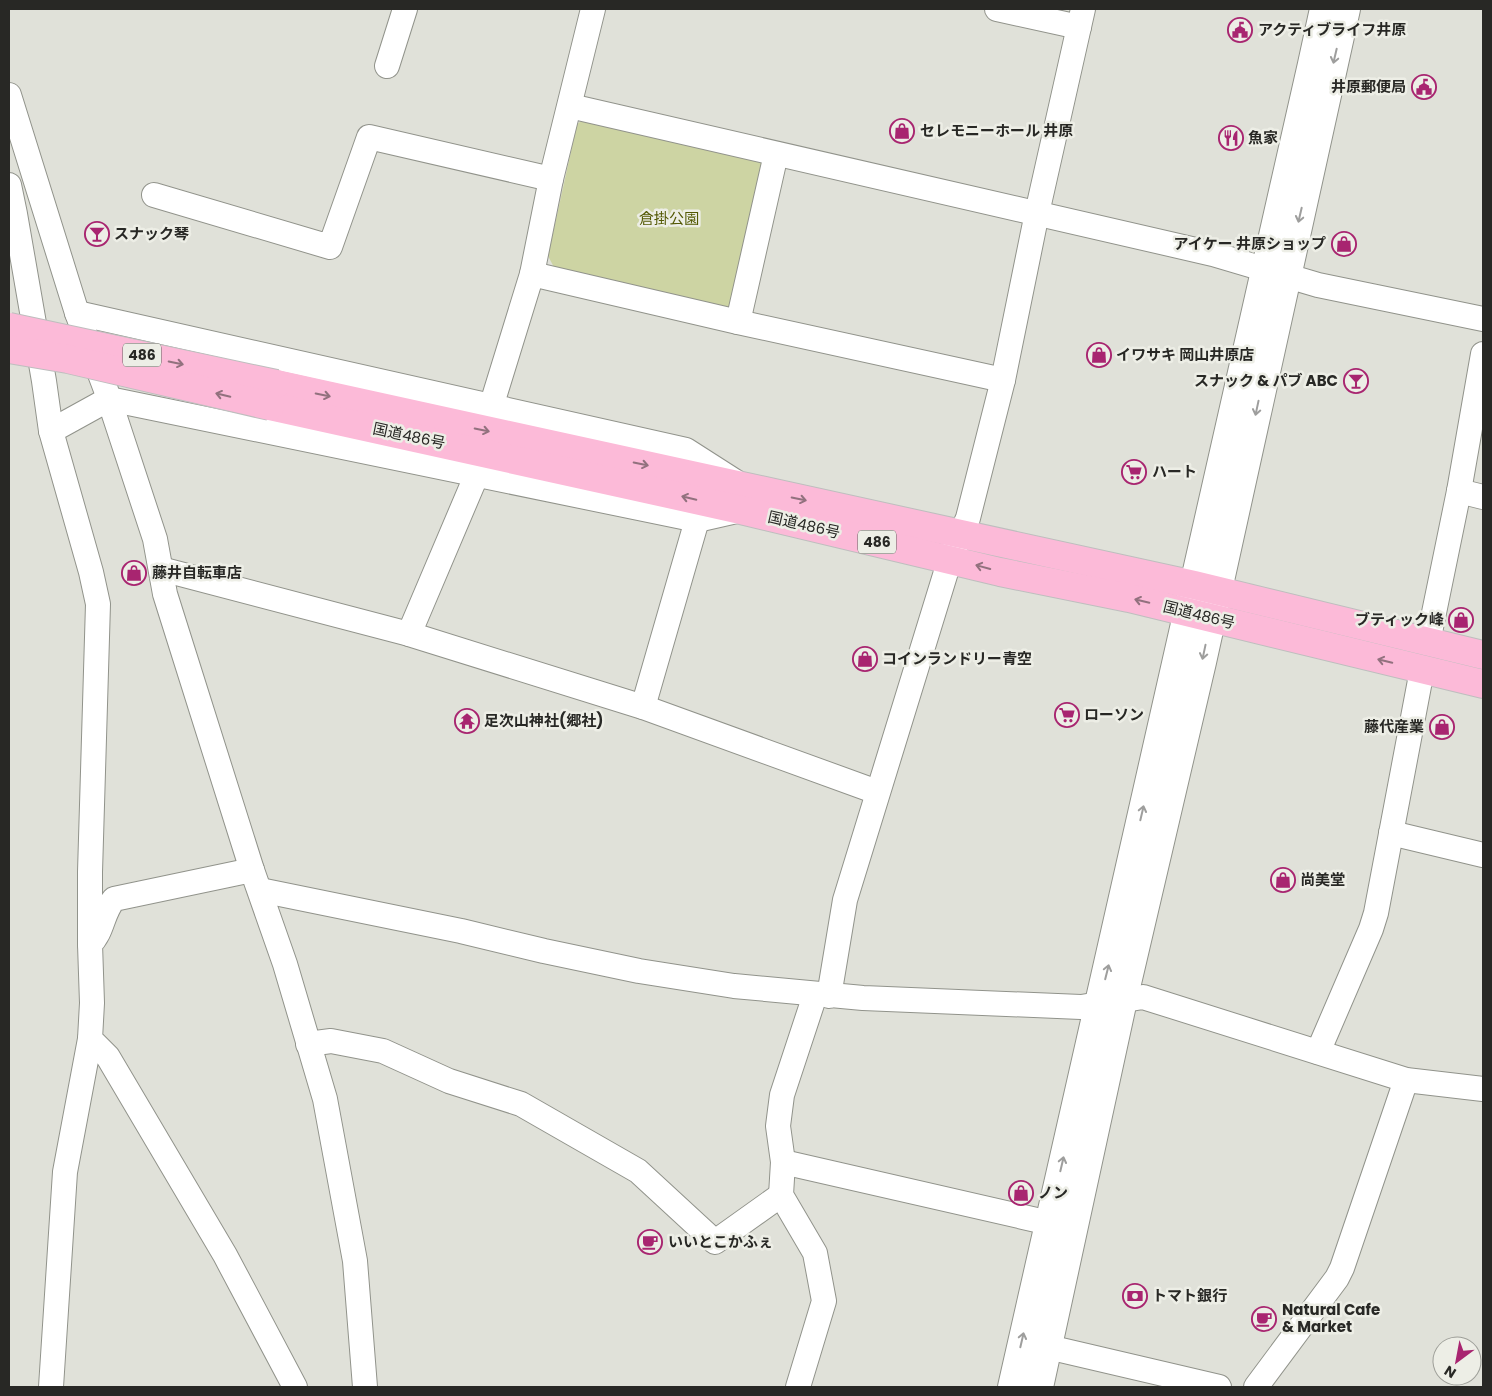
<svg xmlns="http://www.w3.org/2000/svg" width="1492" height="1396" font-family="Poppins,'Noto Sans JP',sans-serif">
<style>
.green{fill:#cdd4a3}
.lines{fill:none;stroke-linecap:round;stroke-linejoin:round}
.minor-casing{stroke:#91938b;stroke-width:26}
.tertiary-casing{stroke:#91938b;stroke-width:30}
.trunk-casing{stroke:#bebebe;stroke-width:30}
.minor{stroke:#fff;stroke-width:24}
.tertiary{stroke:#fff;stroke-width:28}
.trunk{stroke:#fcbad8;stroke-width:28}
.trunk-bridge-casing{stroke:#bebebe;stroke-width:30;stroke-linecap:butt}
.trunk-bridge{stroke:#fcbad8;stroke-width:28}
.oneway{stroke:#9e9e9d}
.oneway2{stroke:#92717e}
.labels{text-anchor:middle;stroke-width:5;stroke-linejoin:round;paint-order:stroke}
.shield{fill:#edeee6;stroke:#63635f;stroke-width:1}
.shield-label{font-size:14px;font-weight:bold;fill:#282825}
.poi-label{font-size:15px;font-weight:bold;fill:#282825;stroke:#edeee6;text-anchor:start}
.park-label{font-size:15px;fill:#535904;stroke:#edeee6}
.street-label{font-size:15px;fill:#282825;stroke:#edeee6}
</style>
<rect width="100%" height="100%" fill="#e0e1d9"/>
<path class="green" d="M 583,120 L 761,161 L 764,167 L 732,312 L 556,271 L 548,256 L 577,124 Z"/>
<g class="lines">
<defs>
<g id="minor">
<path d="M 997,9 L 1079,27"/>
<path d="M 387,66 L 405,9"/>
<path d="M 9,95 L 77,313 L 106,390 L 155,539 L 165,594 L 252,870 L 285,964 L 325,1099 L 355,1261 L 365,1387"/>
<path d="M 570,106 L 1213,254 L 1318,285 L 1483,319"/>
<path d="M 9,185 L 15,214 L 44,381 L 51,431 L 91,572 L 98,604 L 90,872 L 90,944"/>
<path d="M 154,195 L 330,247 L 369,137 L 551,179"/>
<path d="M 532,274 L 738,322 L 1003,380"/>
<path d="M 77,313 L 686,450 L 736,482"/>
<path d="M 738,322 L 776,154"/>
<path d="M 491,407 L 532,274 L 551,179 L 593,9"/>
<path d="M 51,431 L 109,399 L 697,520 L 741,510"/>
<path d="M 1459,491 L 1483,497"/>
<path d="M 161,569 L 409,634 L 643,707 L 877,792"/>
<path d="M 409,634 L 477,474"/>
<path d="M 1428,642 L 1459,491 L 1483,354"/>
<path d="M 643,707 L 697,520"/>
<path d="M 1391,833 L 1483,855"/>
<path d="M 252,870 L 114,899 C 102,913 103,932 90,944 L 92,1003 L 90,1039 L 108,1057 L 225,1255 L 295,1387"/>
<path d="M 260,890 L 461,931 L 544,951 L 639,971 L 734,986 L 863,998 L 1081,1007 L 1143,997 L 1406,1080 L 1483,1089"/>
<path d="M 829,996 L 845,900 L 950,559 L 968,518 L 1003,380 L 1037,213 L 1083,9"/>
<path d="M 308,1044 L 331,1041 L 383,1051 L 449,1081 L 521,1104 L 638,1171 L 715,1242 L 781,1195"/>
<path d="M 1318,1052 L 1371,929 L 1376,913 L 1422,670"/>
<path d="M 783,1162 L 1067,1227"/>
<path d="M 1048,1347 L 1219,1387"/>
<path d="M 51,1387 L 65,1172 L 90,1039"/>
<path d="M 798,1387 L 824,1301 L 815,1253 L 781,1195 L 783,1162 L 778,1126 L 782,1095 L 815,995"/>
<path d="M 1256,1387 L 1337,1278 L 1342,1268 L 1406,1080"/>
</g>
<g id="tertiary">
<path d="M 1012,1387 C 1115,927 1224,469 1324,9"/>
<path d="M 1039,1387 L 1123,1000 L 1202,662 L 1346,9"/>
</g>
<g id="trunk">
<path d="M 276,384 L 1194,585 L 1483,655"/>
<path d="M 270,406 L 741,510 L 1000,572 L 1129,598 L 1483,684"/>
</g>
</defs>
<use href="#minor" class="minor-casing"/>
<use href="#tertiary" class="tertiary-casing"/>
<use href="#trunk" class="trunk-casing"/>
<use href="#minor" class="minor"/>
<use href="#tertiary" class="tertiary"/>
<use href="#trunk" class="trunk"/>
<defs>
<g id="trunk-bridge">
<path d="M 9,327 L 276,384"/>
<path d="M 9,349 L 68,359 L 270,406"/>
</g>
</defs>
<use href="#trunk-bridge" class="trunk-bridge-casing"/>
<use href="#trunk-bridge" class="trunk-bridge"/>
</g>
<defs><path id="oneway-shaft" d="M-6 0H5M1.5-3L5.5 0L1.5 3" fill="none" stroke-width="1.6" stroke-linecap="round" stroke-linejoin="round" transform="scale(1.25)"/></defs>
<g class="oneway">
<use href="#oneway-shaft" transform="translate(1335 56) rotate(103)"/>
<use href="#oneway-shaft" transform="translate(1300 215) rotate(103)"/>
<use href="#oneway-shaft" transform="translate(1257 408) rotate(102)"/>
<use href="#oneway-shaft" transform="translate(1204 652) rotate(102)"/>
<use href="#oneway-shaft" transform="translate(1142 813) rotate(-77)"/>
<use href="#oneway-shaft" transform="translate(1107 972) rotate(-76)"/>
<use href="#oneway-shaft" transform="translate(1062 1164) rotate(-77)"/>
<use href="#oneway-shaft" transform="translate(1022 1340) rotate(-77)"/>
</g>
<g class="oneway2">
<use href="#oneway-shaft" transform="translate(176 363) rotate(12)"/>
<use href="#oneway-shaft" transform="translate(223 395) rotate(-167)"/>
<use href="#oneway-shaft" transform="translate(323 395) rotate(12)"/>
<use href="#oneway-shaft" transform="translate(482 430) rotate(12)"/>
<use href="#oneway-shaft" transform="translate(641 464) rotate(12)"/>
<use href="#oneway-shaft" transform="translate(689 498) rotate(-167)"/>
<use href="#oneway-shaft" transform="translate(799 499) rotate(12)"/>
<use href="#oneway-shaft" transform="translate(983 567) rotate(-165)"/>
<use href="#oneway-shaft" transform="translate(1142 601) rotate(-167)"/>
<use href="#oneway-shaft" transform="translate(1385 661) rotate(-166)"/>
</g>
<defs>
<symbol id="civic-ring" viewBox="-11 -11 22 22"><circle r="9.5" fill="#edeee6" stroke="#a82570" stroke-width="1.5"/><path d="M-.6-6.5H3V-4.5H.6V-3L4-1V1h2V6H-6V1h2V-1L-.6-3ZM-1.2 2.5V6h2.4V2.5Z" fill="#a82570"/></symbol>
<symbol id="shop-ring" viewBox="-11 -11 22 22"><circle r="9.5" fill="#edeee6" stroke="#a82570" stroke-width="1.5"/><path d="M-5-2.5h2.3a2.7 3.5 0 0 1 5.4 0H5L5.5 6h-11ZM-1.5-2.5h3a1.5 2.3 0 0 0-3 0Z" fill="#a82570"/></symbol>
<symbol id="restaurant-ring" viewBox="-11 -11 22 22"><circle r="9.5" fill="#edeee6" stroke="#a82570" stroke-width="1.5"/><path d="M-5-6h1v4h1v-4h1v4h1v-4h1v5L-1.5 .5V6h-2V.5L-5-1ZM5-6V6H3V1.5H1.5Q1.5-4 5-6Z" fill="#a82570"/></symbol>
<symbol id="bar-ring" viewBox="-11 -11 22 22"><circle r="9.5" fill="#edeee6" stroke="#a82570" stroke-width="1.5"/><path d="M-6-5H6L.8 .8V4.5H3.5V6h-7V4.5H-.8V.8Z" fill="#a82570"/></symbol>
<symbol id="supermarket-ring" viewBox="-11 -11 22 22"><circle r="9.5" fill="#edeee6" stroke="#a82570" stroke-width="1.5"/><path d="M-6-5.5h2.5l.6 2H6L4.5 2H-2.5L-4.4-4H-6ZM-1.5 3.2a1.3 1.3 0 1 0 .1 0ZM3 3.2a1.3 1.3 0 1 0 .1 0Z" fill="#a82570"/></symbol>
<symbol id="temple-ring" viewBox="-11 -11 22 22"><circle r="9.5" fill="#edeee6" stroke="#a82570" stroke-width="1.5"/><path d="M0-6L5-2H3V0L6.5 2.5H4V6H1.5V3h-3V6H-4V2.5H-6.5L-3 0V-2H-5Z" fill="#a82570"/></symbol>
<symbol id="cafe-ring" viewBox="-11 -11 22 22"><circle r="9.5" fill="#edeee6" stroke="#a82570" stroke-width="1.5"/><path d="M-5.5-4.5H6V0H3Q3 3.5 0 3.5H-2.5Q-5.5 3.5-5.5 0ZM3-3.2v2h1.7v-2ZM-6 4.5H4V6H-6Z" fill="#a82570"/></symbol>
<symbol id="bank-ring" viewBox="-11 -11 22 22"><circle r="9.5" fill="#edeee6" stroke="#a82570" stroke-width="1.5"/><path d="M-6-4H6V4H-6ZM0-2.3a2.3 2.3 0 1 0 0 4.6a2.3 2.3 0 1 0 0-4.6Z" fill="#a82570"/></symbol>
</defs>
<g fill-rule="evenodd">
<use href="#civic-ring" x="1226" y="16" width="28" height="28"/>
<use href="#civic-ring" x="1410" y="73" width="28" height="28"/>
<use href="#shop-ring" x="888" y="117" width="28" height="28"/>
<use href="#restaurant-ring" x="1217" y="124" width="28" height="28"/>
<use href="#bar-ring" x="83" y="220" width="28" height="28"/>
<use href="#shop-ring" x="1330" y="230" width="28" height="28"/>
<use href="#shop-ring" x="1085" y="341" width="28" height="28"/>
<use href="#bar-ring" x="1342" y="367" width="28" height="28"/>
<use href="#supermarket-ring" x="1120" y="458" width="28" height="28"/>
<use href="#shop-ring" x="120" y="559" width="28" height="28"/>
<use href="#shop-ring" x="1447" y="606" width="28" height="28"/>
<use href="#shop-ring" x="851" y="645" width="28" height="28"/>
<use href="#supermarket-ring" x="1053" y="701" width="28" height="28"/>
<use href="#temple-ring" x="453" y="707" width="28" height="28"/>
<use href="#shop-ring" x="1428" y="713" width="28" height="28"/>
<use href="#shop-ring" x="1269" y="866" width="28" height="28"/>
<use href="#shop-ring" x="1007" y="1179" width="28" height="28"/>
<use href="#cafe-ring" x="636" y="1228" width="28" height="28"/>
<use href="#bank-ring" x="1121" y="1282" width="28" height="28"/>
<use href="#cafe-ring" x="1250" y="1305" width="28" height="28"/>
</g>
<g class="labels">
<g class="shield">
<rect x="123" y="343.5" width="38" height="23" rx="4"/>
<rect x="858" y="530.5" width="38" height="23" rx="4"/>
</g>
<g class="shield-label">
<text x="142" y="360">486</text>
<text x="877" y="547">486</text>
</g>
<g class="poi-label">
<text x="1258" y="35">アクティブライフ井原</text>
<text x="1406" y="92" text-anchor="end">井原郵便局</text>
<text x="920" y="136">セレモニーホール 井原</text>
<text x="1248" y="143">魚家</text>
<text x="114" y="239">スナック琴</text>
<text x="1326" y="249" text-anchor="end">アイケー 井原ショップ</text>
<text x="1116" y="360">イワサキ 岡山井原店</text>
<text x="1338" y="386" text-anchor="end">スナック &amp; パブ ABC</text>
<text x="1152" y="477">ハート</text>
<text x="152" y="578">藤井自転車店</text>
<text x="1444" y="625" text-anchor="end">ブティック峰</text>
<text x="882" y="664">コインランドリー青空</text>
<text x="1084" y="720">ローソン</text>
<text x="484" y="726">足次山神社(郷社)</text>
<text x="1424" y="732" text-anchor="end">藤代産業</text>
<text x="1300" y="885">尚美堂</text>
<text x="1038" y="1198">ノン</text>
<text x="668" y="1247">いいとこかふぇ</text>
<text x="1152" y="1301">トマト銀行</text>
<text x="1282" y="1315">Natural Cafe<tspan x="1282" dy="17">&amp; Market</tspan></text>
</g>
<g class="park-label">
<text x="669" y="224">倉掛公園</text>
</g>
<g class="street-label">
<text transform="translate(409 436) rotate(12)" y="5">国道486号</text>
<text transform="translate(804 525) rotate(13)" y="5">国道486号</text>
<text transform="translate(1199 615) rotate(14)" y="5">国道486号</text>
</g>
</g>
<rect width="1492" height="1396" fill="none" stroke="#282825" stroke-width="20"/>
<g transform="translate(1457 1361) rotate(212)"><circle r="24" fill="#edeee6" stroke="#9e9f99"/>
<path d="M0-4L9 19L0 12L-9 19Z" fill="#a82570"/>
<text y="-8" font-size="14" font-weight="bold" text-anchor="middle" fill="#282825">N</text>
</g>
</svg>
